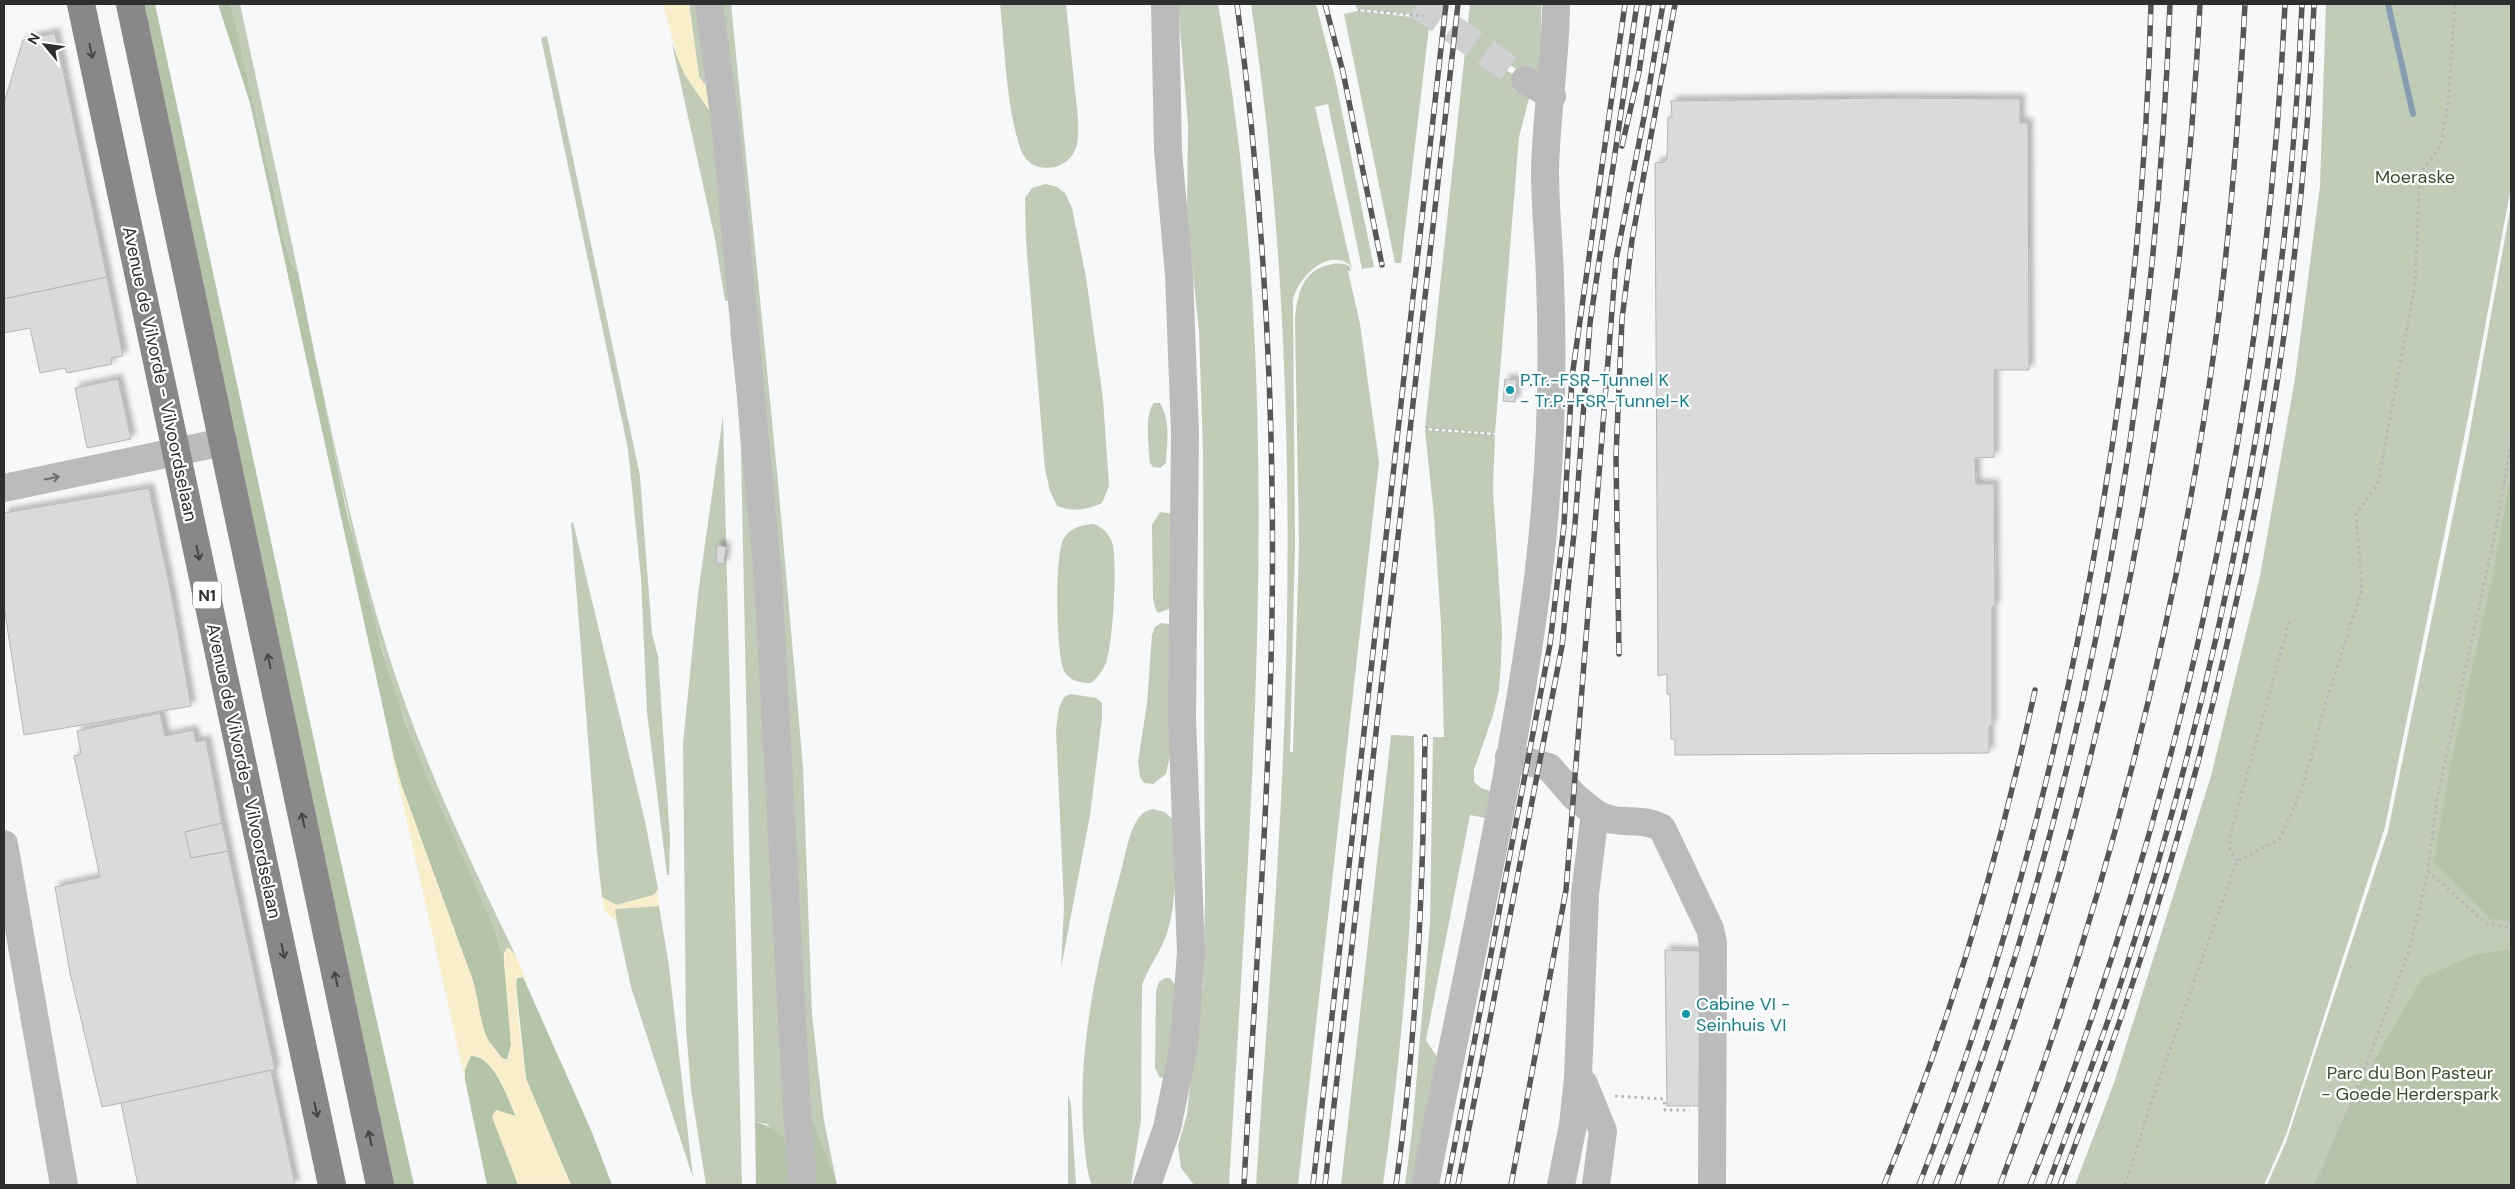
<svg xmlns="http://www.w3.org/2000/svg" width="2515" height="1189" font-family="'DM Sans',sans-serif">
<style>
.green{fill:#c0ccb6}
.forest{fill:#b4c4a9}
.sand{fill:#f8eec9}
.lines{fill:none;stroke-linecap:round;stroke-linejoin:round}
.stream{stroke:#869eb3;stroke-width:6}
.building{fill:#dadadb;stroke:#b6b5b7;filter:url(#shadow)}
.minor-tunnel{stroke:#ced0d1;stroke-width:28;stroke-dasharray:28 14;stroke-linecap:butt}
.path{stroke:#b6b7b9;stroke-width:3;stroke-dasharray:2.5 4;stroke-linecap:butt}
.minor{stroke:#bcbbbb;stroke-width:28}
.major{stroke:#898788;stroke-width:28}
.rail-casing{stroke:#555657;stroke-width:5.5}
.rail{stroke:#fff;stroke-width:4;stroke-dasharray:11;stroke-linecap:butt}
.oneway{stroke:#444}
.oneway2{stroke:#6d6d6d}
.culture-dot{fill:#0f9aa8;stroke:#fff;stroke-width:2}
.labels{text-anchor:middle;stroke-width:4.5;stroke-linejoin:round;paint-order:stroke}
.shield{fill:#fff;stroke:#6c6d6d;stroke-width:1}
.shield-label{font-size:16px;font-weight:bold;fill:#2d2e2e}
.park-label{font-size:18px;fill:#394f25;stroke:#fff}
.street-label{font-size:18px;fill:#2d2e2e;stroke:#fff}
.culture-label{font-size:18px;fill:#0d838f;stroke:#fff;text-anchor:start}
</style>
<defs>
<filter id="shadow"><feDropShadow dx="4.5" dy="-4.5" stdDeviation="2.5" flood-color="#0004"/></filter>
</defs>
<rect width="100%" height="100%" fill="#f6f8fa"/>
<g class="green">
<path d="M 231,4 L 240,4 L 298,272 L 292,265 L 286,246 Z"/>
<path d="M 689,4 L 703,4 L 705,85 L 699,77 Z"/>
<path d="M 716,4 L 731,4 L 778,482 L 803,767 L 812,1014 L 824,1121 L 837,1185 L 811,1185 Z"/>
<path d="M 1000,4 L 1066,4 C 1069,33 1072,62 1075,91 C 1077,107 1080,127 1077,144 C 1073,163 1054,172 1036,166 C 1028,163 1022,155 1020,147 C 1006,105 1005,48 1000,4 Z"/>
<path d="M 1178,4 L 1218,4 C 1288,394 1251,793 1229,1185 L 1194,1185 L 1181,1168 L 1178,1146 L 1187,1114 L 1197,1012 L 1203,986 L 1205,900 L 1203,451 L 1199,332 L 1187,215 L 1188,126 Z"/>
<path d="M 1251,4 L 1316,4 L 1335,78 L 1374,267 L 1362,269 L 1328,104 L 1315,107 L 1352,270 L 1349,264 C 1325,249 1299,278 1293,299 L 1295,544 L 1290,752 L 1293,752 L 1299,544 L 1295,321 C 1297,296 1301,271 1329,265 C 1336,263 1343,263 1349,266 L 1351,271 L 1348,271 L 1360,324 L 1379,462 L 1298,1185 L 1256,1185 C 1268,995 1285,805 1287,615 C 1290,411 1281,205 1251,4 Z"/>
<path d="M 1355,4 L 1431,4 L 1430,16 L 1357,9 Z"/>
<path d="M 1470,4 L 1541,4 L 1541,48 L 1538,81 L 1531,80 L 1510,65 L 1506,70 L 1532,87 L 1519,137 L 1495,433 L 1425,428 Z"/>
<path d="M 2326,4 L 2511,4 L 2511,187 L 2468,418 L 2385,827 L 2286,1135 L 2264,1185 L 2075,1185 L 2114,1083 L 2211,776 L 2260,576 L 2295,379 L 2320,186 Z"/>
<path d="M 1358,11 L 1430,19 L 1401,263 L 1395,263 L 1344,14 Z"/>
<path d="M 547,36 L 640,476 L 652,634 L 658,656 L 670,838 L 669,875 L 667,875 L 647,712 L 641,578 L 628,449 L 541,38 Z"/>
<path d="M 672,44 L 685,75 L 711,113 L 737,299 L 725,301 L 715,239 Z"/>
<path d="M 1046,184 L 1057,187 L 1065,193 L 1072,208 L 1086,277 L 1103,399 L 1109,486 L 1102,503 C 1086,510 1074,512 1057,506 L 1050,491 L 1045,469 L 1026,241 L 1025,198 L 1032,188 Z"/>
<path d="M 2511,205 L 2511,1185 L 2267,1185 L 2286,1142 L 2388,831 L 2467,447 Z"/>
<path d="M 740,329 L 792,1150 L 767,1124 L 755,1122 L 741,451 L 737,394 L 730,330 Z"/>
<path d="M 315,356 C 337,455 357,554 387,650 C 420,755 468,857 516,956 L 512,951 L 504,952 L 504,961 L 495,930 C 464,861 430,792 405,721 C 364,603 340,479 315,356 Z"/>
<path d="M 1154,403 L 1160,403 C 1171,422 1167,442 1166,463 L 1160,468 L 1153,467 L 1150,463 C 1149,449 1144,413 1154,403 Z"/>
<path d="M 723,416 L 742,1185 L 706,1185 L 691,1090 L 686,1028 L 683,744 L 698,594 Z"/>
<path d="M 1425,430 L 1495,435 L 1493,489 L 1502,631 L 1501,662 L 1499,690 L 1493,715 L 1474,770 L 1474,782 L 1481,788 L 1490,791 L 1485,818 L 1470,815 L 1426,1040 L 1437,1057 L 1415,1185 L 1405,1185 L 1412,1131 L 1430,922 L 1433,737 L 1444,737 L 1441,624 L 1434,516 Z"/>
<path d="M 1160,512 L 1175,514 L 1172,608 L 1158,613 L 1155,608 L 1153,598 L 1152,525 Z"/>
<path d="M 573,522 L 645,821 L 658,889 L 655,895 L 616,905 L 602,897 L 597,852 L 571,523 Z"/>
<path d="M 1094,524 C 1104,528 1111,536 1113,546 C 1117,567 1113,647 1105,665 C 1101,673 1097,678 1091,683 C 1080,683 1070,681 1064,671 C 1056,656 1054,552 1064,538 C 1072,527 1081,525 1094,524 Z"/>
<path d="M 1161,623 L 1168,624 L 1173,628 L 1171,750 L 1166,774 L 1153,784 L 1144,783 L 1140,777 L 1138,762 L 1147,703 L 1152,635 L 1155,627 Z"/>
<path d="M 1071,694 L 1096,698 L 1102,703 L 1102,718 L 1090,815 L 1061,968 L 1064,906 L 1056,729 L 1059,708 L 1064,697 Z"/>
<path d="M 1391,735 L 1414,736 C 1416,887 1404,1036 1383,1185 L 1341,1185 Z"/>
<path d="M 1152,809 L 1165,812 L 1174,821 C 1176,856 1178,909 1164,941 C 1157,957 1147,969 1142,986 L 1141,1120 L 1131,1185 L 1092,1185 C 1086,1171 1086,1156 1084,1141 C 1076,1051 1098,957 1121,871 C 1126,854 1129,827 1142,814 C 1144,812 1149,810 1152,809 Z"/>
<path d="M 659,906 L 669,966 L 693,1178 L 631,987 L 614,909 Z"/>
<path d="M 1165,978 L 1170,978 C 1190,1000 1171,1052 1165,1077 L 1160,1078 L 1155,1068 L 1156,991 L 1159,982 Z"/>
<path d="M 1068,1094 L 1071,1105 L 1076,1185 L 1068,1185 Z"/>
</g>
<g class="forest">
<path d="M 141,4 L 155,4 L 326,796 L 414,1185 L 393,1185 Z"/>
<path d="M 218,4 L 231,4 L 286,246 L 292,265 L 298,272 L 346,509 L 382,650 L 405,722 L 429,782 L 495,930 L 504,961 L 510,1024 L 511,1045 L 507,1060 L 502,1058 L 484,1035 L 473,981 L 401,784 L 394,758 L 250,103 Z"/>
<path d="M 2511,475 L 2511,922 L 2490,919 L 2434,862 L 2448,777 L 2493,574 Z"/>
<path d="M 2511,949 L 2511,1185 L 2314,1185 L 2353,1097 L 2422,978 L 2477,954 Z"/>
<path d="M 523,977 L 591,1130 L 612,1185 L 571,1185 L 526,1079 L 516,985 L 517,978 Z"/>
<path d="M 471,1056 C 494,1055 508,1099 516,1117 L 496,1110 L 518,1185 L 487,1185 L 465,1080 L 465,1069 Z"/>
<path d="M 806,1104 L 837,1185 L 812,1185 Z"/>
<path d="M 755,1122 C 792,1131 792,1153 796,1185 L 756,1185 Z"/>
</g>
<g class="sand">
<path d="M 663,4 L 689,4 L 699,77 L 704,84 L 707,84 L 711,113 L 685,75 L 678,60 Z"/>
<path d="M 388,737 L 401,784 L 473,981 C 482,1010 478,1039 505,1060 L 509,1058 L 511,1045 L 504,961 L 506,948 L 509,948 L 516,956 L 528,984 L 523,977 L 517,978 L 516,980 L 519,1027 L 526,1079 L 571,1185 L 518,1185 L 492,1117 L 496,1110 L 516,1116 C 507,1095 498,1067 478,1056 L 471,1056 L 465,1069 L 465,1080 Z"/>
<path d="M 658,889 L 659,906 L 615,909 L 617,923 L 604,910 L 602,897 L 616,905 L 654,895 Z"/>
</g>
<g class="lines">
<path class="stream" d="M 2388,4 L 2413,114"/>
</g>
<g class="building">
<path d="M 55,33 L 107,277 L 4,299 L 4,103 L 23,40 Z"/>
<path d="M 1885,98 L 2020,99 L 2020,123 L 2028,123 L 2029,370 L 1994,370 L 1994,457 L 1975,458 L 1976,484 L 1994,484 L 1995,607 L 1992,607 L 1992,726 L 1989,726 L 1989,753 L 1675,755 L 1675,739 L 1671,739 L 1670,694 L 1667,694 L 1667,674 L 1658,676 L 1655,163 L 1664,162 L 1667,159 L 1668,117 L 1672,117 L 1671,101 Z"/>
<path d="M 107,277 L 123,356 L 111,358 L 112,364 L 67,373 L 65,368 L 40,373 L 30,328 L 4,333 L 4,299 Z"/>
<path d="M 118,379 L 131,439 L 87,448 L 75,388 Z"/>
<path d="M 1505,379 L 1517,380 L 1515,402 L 1503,401 Z"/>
<path d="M 149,488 L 172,598 L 191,706 L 24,735 L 4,607 L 4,513 Z"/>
<path d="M 717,545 L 726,547 L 724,564 L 716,563 Z"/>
<path d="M 160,713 L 165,736 L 193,730 L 196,742 L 206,740 L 222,823 L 185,832 L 191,858 L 228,851 L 275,1070 L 102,1107 L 70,973 L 55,887 L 100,877 L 74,756 L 81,754 L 77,731 Z"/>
<path d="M 222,823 L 228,851 L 191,858 L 185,832 Z"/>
<path d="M 1665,950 L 1705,951 L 1706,1106 L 1667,1106 Z"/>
<path d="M 271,1070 L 295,1185 L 138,1185 L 121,1103 Z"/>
</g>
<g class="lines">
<path class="minor-tunnel" d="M 1417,4 L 1525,80"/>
<g class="path">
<path d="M 1358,10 L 1424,16"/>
<path d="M 1426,429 L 1495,434"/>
<path d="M 2237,861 L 2230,850 L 2230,836 L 2290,619"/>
<path d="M 2428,871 L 2487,924 L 2511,928"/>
<path d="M 1615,1096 L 1664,1099 L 1665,1110 L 1690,1110"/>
<path d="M 2125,1185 L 2152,1100 L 2237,861 L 2279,840 L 2302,789 L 2327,698 L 2362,590 L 2356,514 L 2378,483 L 2415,284 L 2420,173 L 2441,145 L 2448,103 L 2455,4"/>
<path d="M 2320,1185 L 2409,951 L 2428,871 L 2437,799 L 2495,533 L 2511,444"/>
</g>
<g class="minor">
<path d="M 709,4 L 726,131 L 768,578 L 797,1112 L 803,1185"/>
<path d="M 1525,80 L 1552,96"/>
<path d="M 4,488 L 223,442"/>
<path d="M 1509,757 L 1549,767 L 1574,796 L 1595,813 L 1585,894 L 1578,1078 L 1573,1125 L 1561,1185"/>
<path d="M 1595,813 C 1616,827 1641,816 1662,828 L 1710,929 L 1713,943 L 1712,1185"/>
<path d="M 4,844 L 64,1185"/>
<path d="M 1578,1078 L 1584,1084 L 1603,1131 L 1596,1185"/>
<path d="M 1147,1185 L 1167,1128 L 1184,1045 L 1191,952 L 1182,718 L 1185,433 L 1179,275 L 1168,151 L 1165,4"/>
<path d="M 1425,1185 C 1464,984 1512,782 1538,578 C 1550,479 1554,379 1550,279 C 1549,243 1545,207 1545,171 C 1546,115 1556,60 1556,4"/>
</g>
<g class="major">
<path d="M 81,4 L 332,1185"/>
<path d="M 130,4 L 380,1185"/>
</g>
<defs>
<g id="rail">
<path d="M 1237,4 C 1264,206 1275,411 1272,615 C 1269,805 1254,995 1244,1185"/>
<path d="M 1325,4 L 1343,72 L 1382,265"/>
<path d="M 1622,146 L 1639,72 L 1649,4"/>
<path d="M 1619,654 L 1616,456 L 1622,319 L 1632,240 L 1675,4"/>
<path d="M 1313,1185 L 1446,4"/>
<path d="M 1325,1185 L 1458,4"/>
<path d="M 1396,1185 C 1417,1036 1423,887 1425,737"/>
<path d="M 1447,1185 L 1550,644 L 1564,525 L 1572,377 L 1625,4"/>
<path d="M 1458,1185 L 1562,646 L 1575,524 L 1590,323 L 1637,4"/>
<path d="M 1511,1185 L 1566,890 L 1616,260 L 1645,112 L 1663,4"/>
<path d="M 1884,1185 C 1949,1026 1999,858 2035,690"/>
<path d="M 1919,1185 C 2062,819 2141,397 2151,4"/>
<path d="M 1935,1185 C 2084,809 2154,407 2170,4"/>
<path d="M 1957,1185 C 2101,806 2179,408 2200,4"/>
<path d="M 2000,1185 C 2103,911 2177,627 2216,337 C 2231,227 2239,115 2245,4"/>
<path d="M 2030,1185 C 2179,810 2266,407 2285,4"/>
<path d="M 2048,1185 C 2075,1111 2104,1037 2128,961 C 2226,653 2289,328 2302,4"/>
<path d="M 2060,1185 C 2099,1083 2136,979 2167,874 C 2249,594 2303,296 2314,4"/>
</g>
</defs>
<use href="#rail" class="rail-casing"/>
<use href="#rail" class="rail"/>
</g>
<defs><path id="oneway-shaft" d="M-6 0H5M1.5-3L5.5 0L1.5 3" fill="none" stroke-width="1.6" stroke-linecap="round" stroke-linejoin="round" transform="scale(1.25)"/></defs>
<g class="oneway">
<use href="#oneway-shaft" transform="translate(91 51) rotate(78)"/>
<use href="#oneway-shaft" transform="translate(198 553) rotate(78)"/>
<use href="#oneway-shaft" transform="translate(269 661) rotate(-102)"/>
<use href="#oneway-shaft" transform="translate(303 820) rotate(-102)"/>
<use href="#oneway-shaft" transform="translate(283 951) rotate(78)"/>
<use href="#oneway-shaft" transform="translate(336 979) rotate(-102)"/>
<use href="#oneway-shaft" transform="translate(316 1110) rotate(78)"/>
<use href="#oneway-shaft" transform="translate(370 1138) rotate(-102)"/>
</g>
<use class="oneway2" href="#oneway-shaft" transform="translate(52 478) rotate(-11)"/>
<g class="culture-dot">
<circle cx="1510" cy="390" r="5"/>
<circle cx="1686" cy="1014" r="5"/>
</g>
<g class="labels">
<rect class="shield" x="193" y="581.5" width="28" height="27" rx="4"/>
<g class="shield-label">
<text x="207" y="601">N1</text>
</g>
<g class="park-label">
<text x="2415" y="183">Moeraske</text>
<text x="2410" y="1079">Parc du Bon Pasteur<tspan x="2410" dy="21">- Goede Herderspark</tspan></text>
</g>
<g class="street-label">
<text transform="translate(160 374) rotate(78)" y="6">Avenue de Vilvorde - Vilvoordselaan</text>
<text transform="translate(244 771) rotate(78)" y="6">Avenue de Vilvorde - Vilvoordselaan</text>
</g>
<g class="culture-label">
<text x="1520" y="386">P.Tr.-FSR-Tunnel K<tspan x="1520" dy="21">- Tr.P.-FSR-Tunnel-K</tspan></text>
<text x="1696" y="1010">Cabine VI -<tspan x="1696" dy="21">Seinhuis VI</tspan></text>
</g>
</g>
<rect width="2515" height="1189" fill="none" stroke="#2d2e2e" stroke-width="10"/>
<g transform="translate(45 45) rotate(299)" stroke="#ffffff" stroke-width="4" paint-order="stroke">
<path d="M0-4L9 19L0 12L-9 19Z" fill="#2d2e2e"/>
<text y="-8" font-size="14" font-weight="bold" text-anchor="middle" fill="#2d2e2e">N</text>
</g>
</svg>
